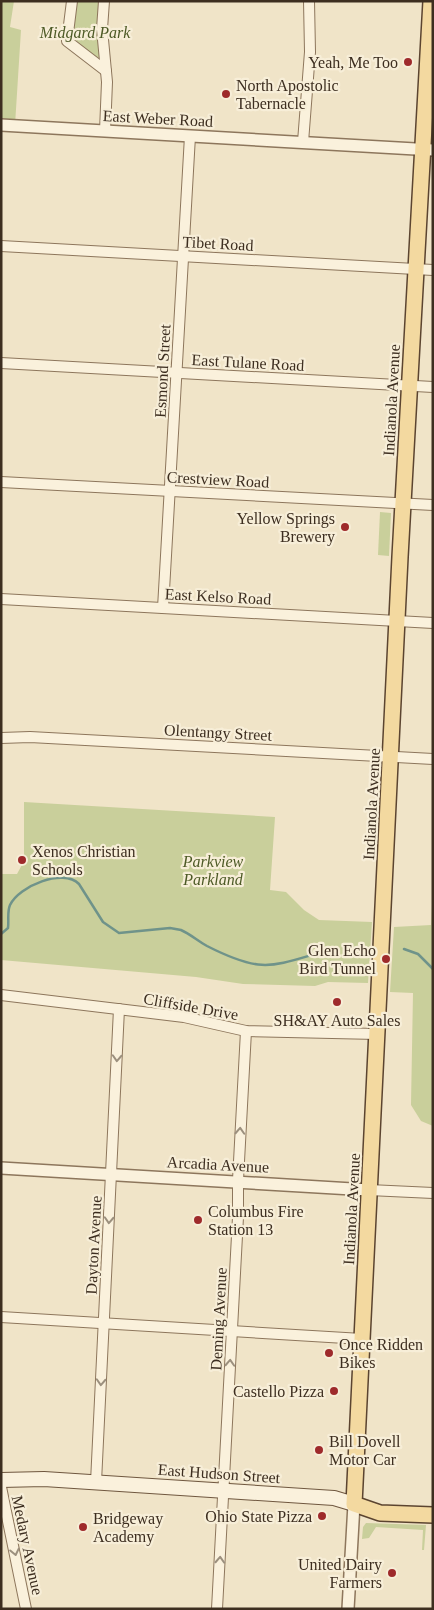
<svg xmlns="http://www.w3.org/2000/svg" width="434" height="1610" font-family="'Times New Roman',serif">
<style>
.green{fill:#c9cf9b}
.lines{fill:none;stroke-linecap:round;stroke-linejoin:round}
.stream{stroke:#6f938a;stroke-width:2.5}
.minor-casing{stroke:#8d765c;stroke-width:12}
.tertiary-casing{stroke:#8d765c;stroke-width:14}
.secondary-casing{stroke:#6f573f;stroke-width:16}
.primary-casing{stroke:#5b4430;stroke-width:18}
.minor{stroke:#faf1dc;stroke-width:10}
.tertiary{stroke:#faf1dc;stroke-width:11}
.secondary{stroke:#faf1dc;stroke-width:14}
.primary{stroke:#f3d9a0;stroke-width:15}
.oneway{stroke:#9c907e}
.poi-dot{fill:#9e2a2b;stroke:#f7eed8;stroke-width:2}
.labels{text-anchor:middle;stroke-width:4.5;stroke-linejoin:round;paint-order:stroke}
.park-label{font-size:16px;font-style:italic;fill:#4d5a26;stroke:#f7eed8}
.poi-label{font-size:16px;fill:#3d2e20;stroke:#f7eed8;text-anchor:end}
.street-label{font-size:16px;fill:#3d2e20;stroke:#f7eed8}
</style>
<rect width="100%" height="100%" fill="#f0e4c8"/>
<g class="green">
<path d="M 1,1 L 14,1 L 10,27 L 21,30 L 15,125 L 1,125 Z"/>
<path d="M 72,1 L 104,1 L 106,71 L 72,44 Z"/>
<path d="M 380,512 L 391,513 L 389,556 L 378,555 Z"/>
<path d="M 24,802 L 275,817 L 270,890 L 286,892 L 304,910 L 319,920 L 372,922 L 368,983 L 328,982 L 315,986 L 243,984 L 196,977 L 1,960 L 1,874 L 17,874 L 24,861 Z"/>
<path d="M 433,884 L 433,1126 L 421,1121 L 411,1105 L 413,993 L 390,992 L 394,927 L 431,925 Z"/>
<path d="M 366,1523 L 426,1525 L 424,1550 L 422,1550 L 423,1530 L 376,1527 L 369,1538 L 362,1539 L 363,1527 Z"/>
</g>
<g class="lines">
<g class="stream">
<path d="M 1,934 L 8,928 C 9,920 7,912 10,905 C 19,886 63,868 79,884 L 103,922 L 119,933 L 170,928 L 181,930 C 190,934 198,941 207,946 C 264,975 272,966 329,950"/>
<path d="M 404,949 L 418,954 L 433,969"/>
</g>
<defs>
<g id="minor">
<path d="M 72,1 L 67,41 L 106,71"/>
<path d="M 104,1 L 102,29 L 107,82 L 105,131"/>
<path d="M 303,142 L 310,52 L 309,1"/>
<path d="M 1,246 L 433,270"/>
<path d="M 1,363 L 433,387"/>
<path d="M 1,482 L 433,505"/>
<path d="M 1,599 L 433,623"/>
<path d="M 163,608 L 190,136"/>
<path d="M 1,738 L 30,737 L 433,759"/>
<path d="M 1,995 L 184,1017 L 246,1031 L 377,1034"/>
<path d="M 369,1190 L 433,1193"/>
<path d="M 1,1317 L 362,1339"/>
<path d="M 96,1482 L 119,1009"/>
<path d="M 1,1487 L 26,1609"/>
<path d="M 217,1609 L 238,1217 L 238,1180 L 246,1031"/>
</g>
<g id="tertiary">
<path d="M 1,125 L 433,150"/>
<path d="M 1,1168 L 369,1190"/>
<path d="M 348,1609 L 354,1504"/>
</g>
<path id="secondary" d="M 1,1480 L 44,1479 L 334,1498 L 354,1504"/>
<path id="primary" d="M 431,1 L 400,557 L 354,1504 L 380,1513 L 433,1515"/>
</defs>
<use href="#minor" class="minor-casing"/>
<use href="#tertiary" class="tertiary-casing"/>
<use href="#secondary" class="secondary-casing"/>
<use href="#primary" class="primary-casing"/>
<use href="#minor" class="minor"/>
<use href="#tertiary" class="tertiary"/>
<use href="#secondary" class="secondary"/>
<use href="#primary" class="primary"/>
</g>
<defs><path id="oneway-chevron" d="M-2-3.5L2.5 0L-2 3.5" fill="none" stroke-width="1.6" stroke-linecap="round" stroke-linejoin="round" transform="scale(1.25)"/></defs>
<g class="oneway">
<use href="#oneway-chevron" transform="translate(117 1058) rotate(93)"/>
<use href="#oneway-chevron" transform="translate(240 1131) rotate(-87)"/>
<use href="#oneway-chevron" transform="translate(109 1220) rotate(93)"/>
<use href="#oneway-chevron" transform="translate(230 1363) rotate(-87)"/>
<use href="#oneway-chevron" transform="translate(101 1382) rotate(93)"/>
<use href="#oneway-chevron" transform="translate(15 1552) rotate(78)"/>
<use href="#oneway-chevron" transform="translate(220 1560) rotate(-87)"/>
</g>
<g class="poi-dot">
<circle cx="408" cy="62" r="5"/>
<circle cx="226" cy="94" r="5"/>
<circle cx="345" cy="527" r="5"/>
<circle cx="22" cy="860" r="5"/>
<circle cx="386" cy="959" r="5"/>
<circle cx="337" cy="1002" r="5"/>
<circle cx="198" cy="1220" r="5"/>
<circle cx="329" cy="1353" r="5"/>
<circle cx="334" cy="1391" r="5"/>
<circle cx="319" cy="1450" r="5"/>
<circle cx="322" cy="1516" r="5"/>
<circle cx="83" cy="1527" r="5"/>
<circle cx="392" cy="1573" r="5"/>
</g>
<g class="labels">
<g class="park-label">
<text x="85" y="38">Midgard Park</text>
<text x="213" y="867">Parkview<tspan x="213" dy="18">Parkland</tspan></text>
</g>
<g class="poi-label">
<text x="398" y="68">Yeah, Me Too</text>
<text x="236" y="91" text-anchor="start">North Apostolic<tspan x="236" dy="18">Tabernacle</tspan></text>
<text x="335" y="524">Yellow Springs<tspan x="335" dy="18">Brewery</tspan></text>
<text x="32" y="857" text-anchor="start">Xenos Christian<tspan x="32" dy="18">Schools</tspan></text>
<text x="376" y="956">Glen Echo<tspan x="376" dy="18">Bird Tunnel</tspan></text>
<text x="337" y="1026" text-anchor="middle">SH&amp;AY Auto Sales</text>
<text x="208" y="1217" text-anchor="start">Columbus Fire<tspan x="208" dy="18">Station 13</tspan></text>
<text x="339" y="1350" text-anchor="start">Once Ridden<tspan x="339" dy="18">Bikes</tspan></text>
<text x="324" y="1397">Castello Pizza</text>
<text x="329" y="1447" text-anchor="start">Bill Dovell<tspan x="329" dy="18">Motor Car</tspan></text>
<text x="312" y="1522">Ohio State Pizza</text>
<text x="93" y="1524" text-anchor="start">Bridgeway<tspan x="93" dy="18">Academy</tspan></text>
<text x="382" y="1570">United Dairy<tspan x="382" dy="18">Farmers</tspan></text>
</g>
<g class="street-label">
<text transform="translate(158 118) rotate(3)" y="6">East Weber Road</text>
<text transform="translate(218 243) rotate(3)" y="6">Tibet Road</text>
<text transform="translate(248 362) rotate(3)" y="6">East Tulane Road</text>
<text transform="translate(162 371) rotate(-87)" y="6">Esmond Street</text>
<text transform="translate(391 400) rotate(-87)" y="6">Indianola Avenue</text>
<text transform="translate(218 479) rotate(3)" y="6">Crestview Road</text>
<text transform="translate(218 596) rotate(3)" y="6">East Kelso Road</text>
<text transform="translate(218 732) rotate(3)" y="6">Olentangy Street</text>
<text transform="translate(371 804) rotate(-87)" y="6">Indianola Avenue</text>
<text transform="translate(191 1006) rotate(10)" y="6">Cliffside Drive</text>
<text transform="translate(218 1164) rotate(3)" y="6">Arcadia Avenue</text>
<text transform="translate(351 1209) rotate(-87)" y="6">Indianola Avenue</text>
<text transform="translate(93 1245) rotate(-87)" y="6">Dayton Avenue</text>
<text transform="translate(218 1319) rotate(-87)" y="6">Deming Avenue</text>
<text transform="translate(219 1473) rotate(4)" y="6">East Hudson Street</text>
<text transform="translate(28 1545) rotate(78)" y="6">Medary Avenue</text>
</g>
</g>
<rect width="434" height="1610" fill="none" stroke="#3d2e20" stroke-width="5"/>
</svg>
